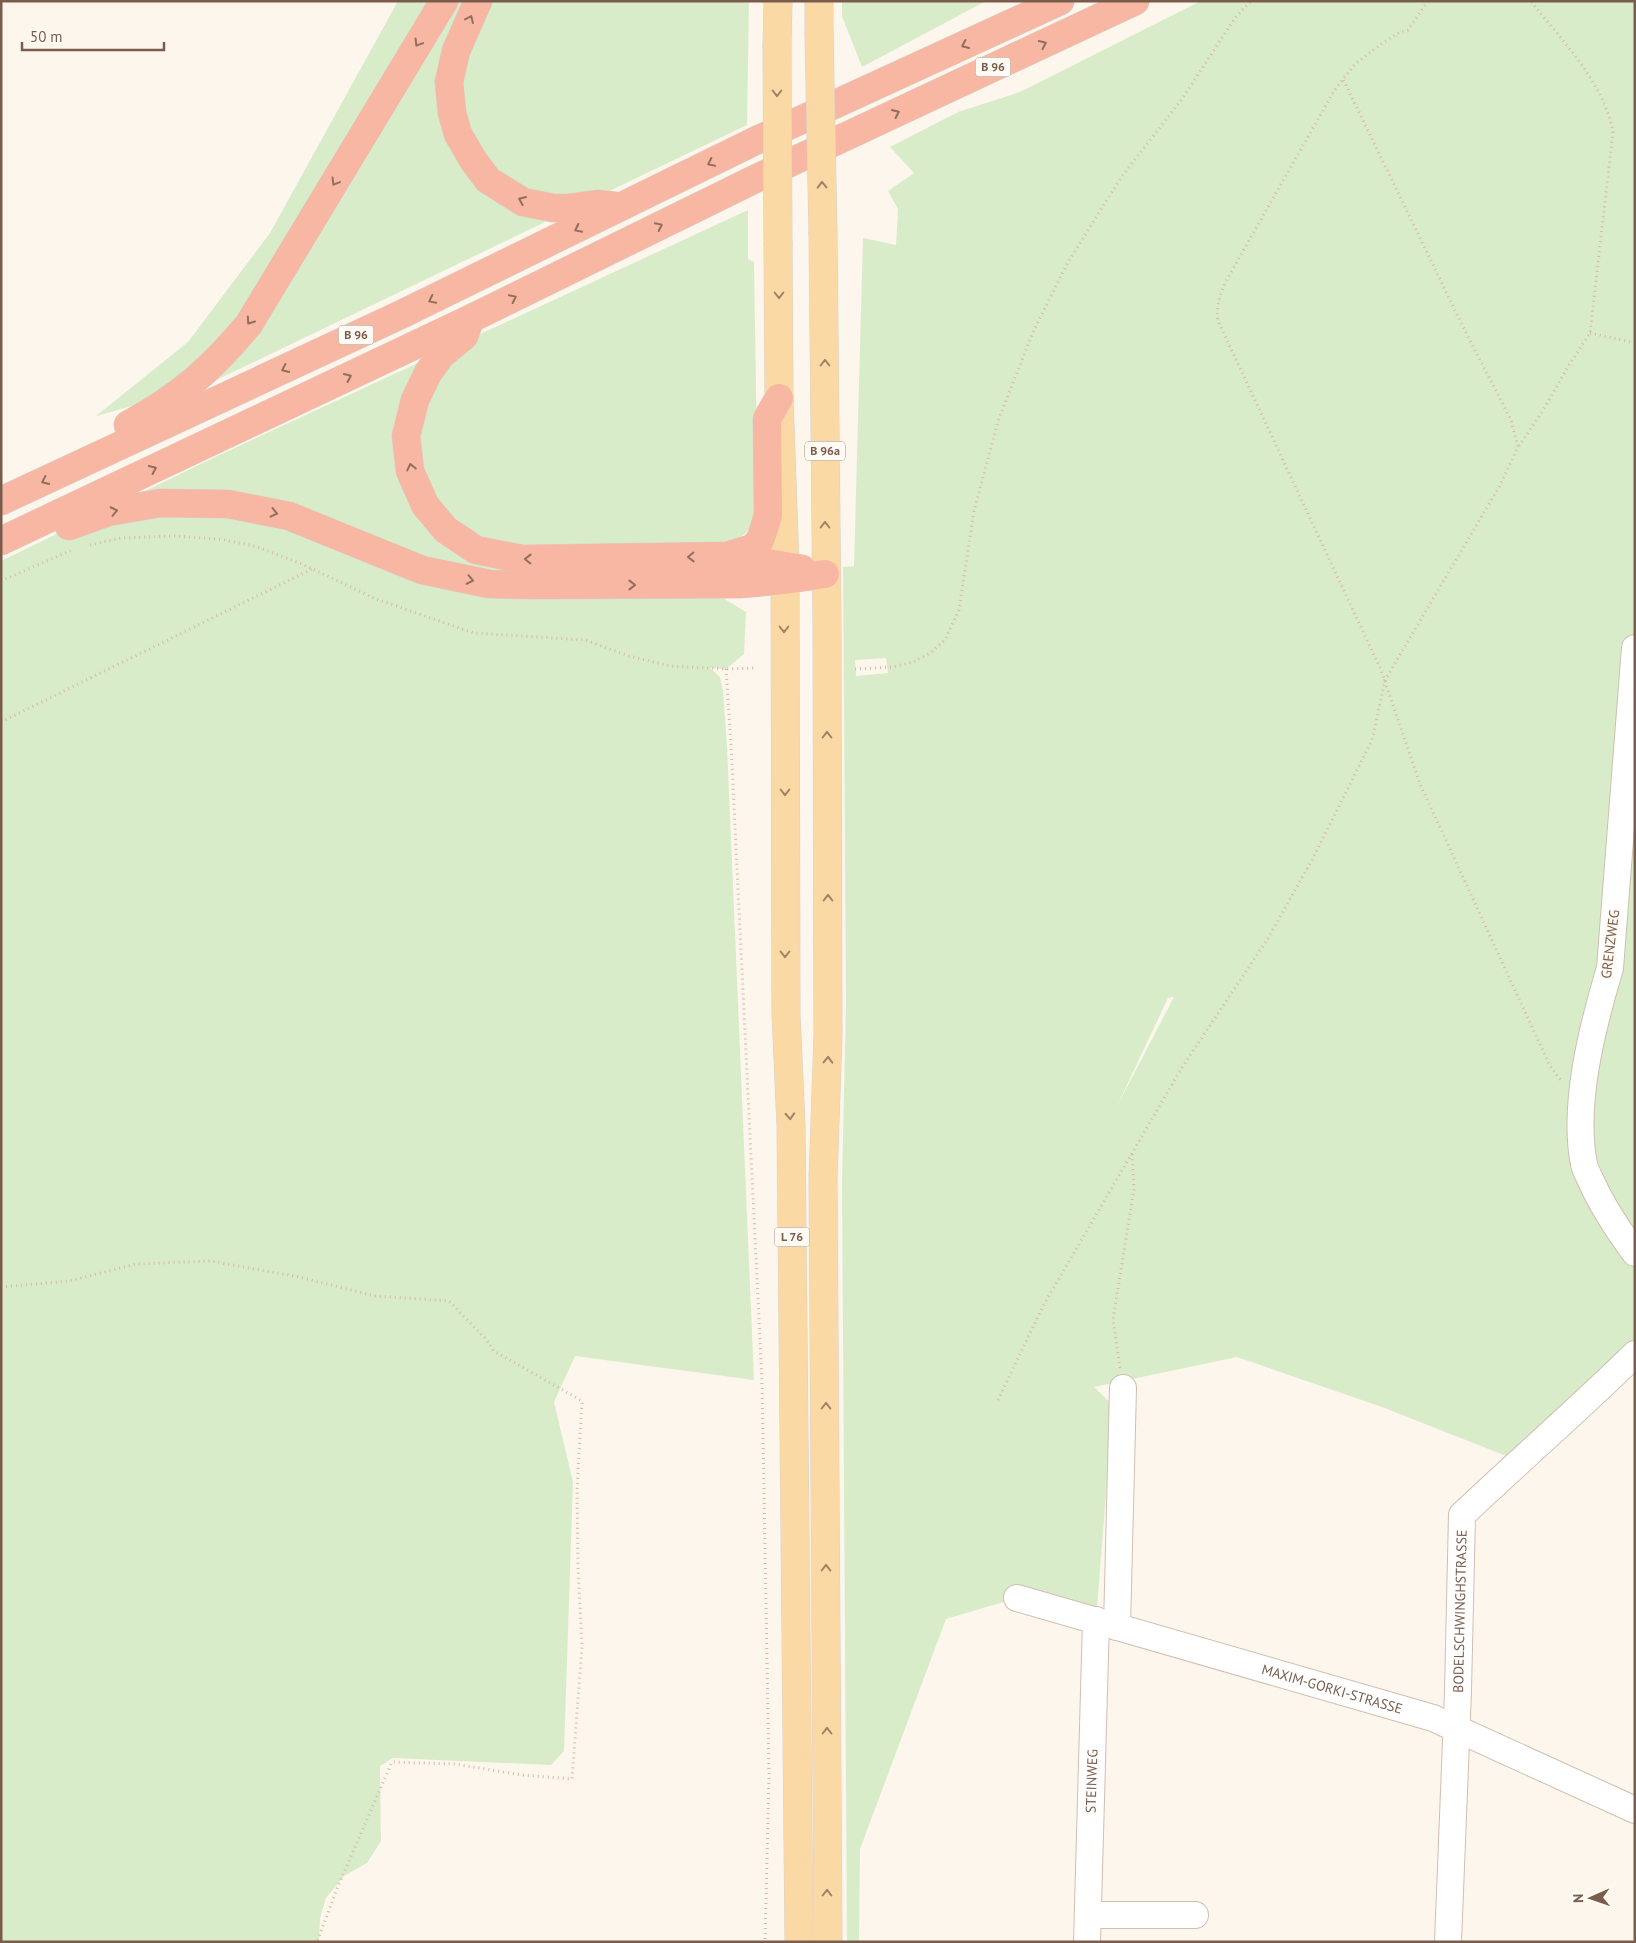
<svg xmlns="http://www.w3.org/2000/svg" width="1636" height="1943" font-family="'PT Sans',sans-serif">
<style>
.green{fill:#d8ecc9;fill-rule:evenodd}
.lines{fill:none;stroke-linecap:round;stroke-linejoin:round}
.minor-casing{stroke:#d1beb0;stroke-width:28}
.major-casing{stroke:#dad1cd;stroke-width:29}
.highway-casing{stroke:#dad1cd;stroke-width:29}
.path{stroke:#d9b8a5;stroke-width:3;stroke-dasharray:1 4;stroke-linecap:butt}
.minor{stroke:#fff;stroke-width:26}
.major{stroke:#fbd9a5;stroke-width:28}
.highway{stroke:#f7b7a3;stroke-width:28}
.major-bridge-casing{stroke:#dad1cd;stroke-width:29;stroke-linecap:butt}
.major-bridge{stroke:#fbd9a5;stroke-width:28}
.oneway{stroke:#936e5e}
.oneway2{stroke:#a18267}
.labels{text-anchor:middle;stroke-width:4;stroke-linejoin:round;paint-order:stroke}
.shield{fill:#fffaf3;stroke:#a28b7f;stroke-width:1}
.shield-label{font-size:12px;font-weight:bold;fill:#7a5c4d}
.street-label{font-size:14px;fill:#7a5c4d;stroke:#fffaf3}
</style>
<rect width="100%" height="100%" fill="#fdf6ec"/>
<g class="green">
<path d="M 398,1 L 749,1 L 747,125 L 206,385 L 96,416 L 188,342 L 270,233 Z"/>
<path d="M 842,1 L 986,1 L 862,67 L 842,16 Z"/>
<path d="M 1201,1 L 1635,1 L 1635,1354 L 1519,1461 L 1382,1407 L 1237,1357 L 1094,1387 L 1113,1405 L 1096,1620 L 1017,1598 L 946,1619 L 860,1849 L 859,1942 L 847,1942 L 842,1182 L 846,1004 L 843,567 L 854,566 L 863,238 L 896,245 L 898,209 L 888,191 L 914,173 L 890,147 L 958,112 L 1020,92 ZM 886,658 L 888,673 L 856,676 L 855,660 ZM 1174,997 L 1117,1106 L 1168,998 Z"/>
<path d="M 748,210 L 748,259 L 754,262 L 758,513 C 749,535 741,538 721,546 L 723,598 L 746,612 L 744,654 L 726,669 L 710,668 L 720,677 L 723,691 L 727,745 L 754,1380 L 575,1356 L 554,1402 L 573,1482 L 564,1751 L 551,1765 L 393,1758 L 380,1766 L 381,1841 L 367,1863 L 344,1876 L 326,1898 L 320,1918 L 319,1942 L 1,1942 L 1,561 L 211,459 Z"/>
</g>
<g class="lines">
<defs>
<g id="minor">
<path d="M 1635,648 L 1610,968 C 1593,1025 1572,1104 1584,1164 C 1585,1170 1589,1176 1591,1181 C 1603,1208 1618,1230 1635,1253"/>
<path id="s1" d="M 1017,1598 L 1433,1718 L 1635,1810"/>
<path d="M 1117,1627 L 1123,1388"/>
<path d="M 1088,1915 L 1195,1915"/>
<path id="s2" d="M 1087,1942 L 1096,1620"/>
<path id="s3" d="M 1448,1942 L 1458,1691 L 1462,1515 C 1519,1461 1579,1409 1635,1354"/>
</g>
<g id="major">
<path d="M 819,31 L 819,1"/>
<path d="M 777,45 L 778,1"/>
<path d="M 823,234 L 827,624 L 828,1034 L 823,1179 L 828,1942"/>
<path d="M 778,246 L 779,398 L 785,566 L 786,1014 L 791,1125 L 799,1942"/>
</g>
<g id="highway">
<path d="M 478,1 L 456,51 L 449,82 L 452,113 L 458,134 L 473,160 L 488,180 L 523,202 L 553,208 L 568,208 L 597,204 L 615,206"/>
<path d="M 468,325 L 464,336 L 441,355 L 428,373 L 415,400 L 406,436 L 410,471 L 425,505 L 446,530 L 476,550 L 522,559 L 727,556 L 802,569"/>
<path d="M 128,425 C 180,396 211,370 249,324 L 444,1"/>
<path d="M 1,501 L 400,315 L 755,141 L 1060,1"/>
<path d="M 69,526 L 108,512 L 160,503 L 228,504 L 289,516 L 422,570 L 489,584 L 532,585 L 740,584 L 784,580 L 825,574"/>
<path d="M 1,541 L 470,319 L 753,180 L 1135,1"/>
<path d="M 727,556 L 753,548 L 760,540 L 763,532 L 768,515 L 767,419 L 779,398"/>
</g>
</defs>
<use href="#minor" class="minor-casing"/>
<use href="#major" class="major-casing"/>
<use href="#highway" class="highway-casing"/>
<g class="path">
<path d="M 1428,1 L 1408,30 L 1400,32 L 1383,43 L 1355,64 L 1334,91 L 1226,281 C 1220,295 1216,305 1218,321 L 1381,670 L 1420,784 L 1550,1066 L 1562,1082"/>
<path d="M 1590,333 L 1635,343"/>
<path d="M 1519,446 L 1542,412 L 1569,365 L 1590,333 L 1613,132 C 1604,82 1561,40 1531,1"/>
<path d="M 90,545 L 121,538 L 175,536 L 218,539 L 255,546 L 304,565 L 376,599 L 474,633 L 585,640 L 629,656 L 670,666 L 726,669 L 754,668"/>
<path d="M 1,581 L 72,550"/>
<path d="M 726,669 L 731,745 L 762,1381 L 769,1774 L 765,1942"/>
<path d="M 855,669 L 893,667 L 913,662 L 930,653 L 945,640 L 959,610 L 974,511 L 998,421 L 1033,332 L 1068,262 L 1122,176 L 1182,99 L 1235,18 L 1251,1"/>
<path d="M 1,722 L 312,569"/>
<path d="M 1,1287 L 69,1281 L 136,1264 L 211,1261 L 299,1277 L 375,1296 L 449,1301 L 485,1338 L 494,1351 L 582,1401 L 577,1490 L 578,1566 L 582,1646 L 572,1779 L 522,1775 L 455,1764 L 392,1762 L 338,1886 L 317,1942"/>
<path d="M 1120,1368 L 1113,1319 L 1134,1189 L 1132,1154"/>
<path d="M 998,1400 L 1043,1306 L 1181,1069 L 1267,940 L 1312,860 L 1372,740 L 1385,680 L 1499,487 L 1518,447 L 1511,420 L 1462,325 L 1343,79"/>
</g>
<use href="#minor" class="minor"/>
<use href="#major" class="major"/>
<use href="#highway" class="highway"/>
<defs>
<g id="major-bridge">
<path d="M 819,31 L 823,234"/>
<path d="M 777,45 L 778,246"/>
</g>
</defs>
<use href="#major-bridge" class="major-bridge-casing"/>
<use href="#major-bridge" class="major-bridge"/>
</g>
<defs><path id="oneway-chevron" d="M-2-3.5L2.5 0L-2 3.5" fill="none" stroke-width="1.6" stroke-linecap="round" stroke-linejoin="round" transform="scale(1.25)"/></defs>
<g class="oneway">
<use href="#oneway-chevron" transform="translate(470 19) rotate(-65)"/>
<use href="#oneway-chevron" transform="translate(418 43) rotate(121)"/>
<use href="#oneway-chevron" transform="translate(1043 44) rotate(-25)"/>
<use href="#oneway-chevron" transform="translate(965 45) rotate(155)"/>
<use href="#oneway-chevron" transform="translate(896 113) rotate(-25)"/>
<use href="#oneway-chevron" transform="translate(711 163) rotate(154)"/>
<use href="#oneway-chevron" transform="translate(335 182) rotate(121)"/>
<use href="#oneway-chevron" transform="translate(522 200) rotate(-157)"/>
<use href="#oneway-chevron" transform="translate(659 226) rotate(-26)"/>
<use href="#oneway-chevron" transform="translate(578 229) rotate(154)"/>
<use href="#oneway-chevron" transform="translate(513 298) rotate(-26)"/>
<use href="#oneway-chevron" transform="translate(432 300) rotate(154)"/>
<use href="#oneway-chevron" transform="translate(250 321) rotate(125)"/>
<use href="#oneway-chevron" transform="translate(285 369) rotate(155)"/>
<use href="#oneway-chevron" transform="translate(348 377) rotate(-25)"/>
<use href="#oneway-chevron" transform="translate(411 467) rotate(-102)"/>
<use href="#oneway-chevron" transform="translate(153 469) rotate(-25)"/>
<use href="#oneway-chevron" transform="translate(45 481) rotate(155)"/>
<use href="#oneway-chevron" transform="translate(114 511) rotate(-12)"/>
<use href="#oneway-chevron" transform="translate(274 513) rotate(13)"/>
<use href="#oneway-chevron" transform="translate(691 557) rotate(179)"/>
<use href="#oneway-chevron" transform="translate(528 559) rotate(-179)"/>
<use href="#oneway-chevron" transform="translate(470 580) rotate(12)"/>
<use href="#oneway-chevron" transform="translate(632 585)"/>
</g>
<g class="oneway2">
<use href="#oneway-chevron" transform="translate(777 93) rotate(90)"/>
<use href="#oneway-chevron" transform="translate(822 185) rotate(-91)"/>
<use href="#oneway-chevron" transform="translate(779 295) rotate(90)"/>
<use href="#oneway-chevron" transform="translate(825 363) rotate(-90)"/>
<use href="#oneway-chevron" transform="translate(825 525) rotate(-90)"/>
<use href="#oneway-chevron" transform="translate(784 629) rotate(90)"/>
<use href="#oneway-chevron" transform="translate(827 735) rotate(-90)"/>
<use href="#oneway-chevron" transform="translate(785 792) rotate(90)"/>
<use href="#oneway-chevron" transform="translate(828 898) rotate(-90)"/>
<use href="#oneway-chevron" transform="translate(785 954) rotate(90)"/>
<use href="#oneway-chevron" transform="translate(828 1060) rotate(-89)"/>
<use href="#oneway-chevron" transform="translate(790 1116) rotate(87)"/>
<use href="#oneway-chevron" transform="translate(826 1406) rotate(-90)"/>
<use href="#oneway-chevron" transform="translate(826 1568) rotate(-90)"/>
<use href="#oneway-chevron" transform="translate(827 1731) rotate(-90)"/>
<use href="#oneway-chevron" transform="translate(827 1893) rotate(-90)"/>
</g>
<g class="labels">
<g class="shield">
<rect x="975.5" y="57.5" width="35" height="19" rx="4"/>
<rect x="338.5" y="325.5" width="35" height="19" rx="4"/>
<rect x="805" y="441.5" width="40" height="19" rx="4"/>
<rect x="774.5" y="1227.5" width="35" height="19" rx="4"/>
</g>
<g class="shield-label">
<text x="993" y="71">B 96</text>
<text x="356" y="339">B 96</text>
<text x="825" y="455">B 96a</text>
<text x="792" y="1241">L 76</text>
</g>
<g class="street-label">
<text transform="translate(1610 944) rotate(-83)" y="5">GRENZWEG</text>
<text dy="5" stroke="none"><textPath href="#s3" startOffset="331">BODELSCHWINGHSTRASSE</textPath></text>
<text dy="5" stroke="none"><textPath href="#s1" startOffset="328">MAXIM-GORKI-STRASSE</textPath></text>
<text dy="5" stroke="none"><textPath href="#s2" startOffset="161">STEINWEG</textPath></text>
</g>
</g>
<rect width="1636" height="1943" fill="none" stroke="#7a5c4d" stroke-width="5"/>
<g transform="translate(1591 1898) rotate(268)" stroke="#fffaf3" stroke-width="4" paint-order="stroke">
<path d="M0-4L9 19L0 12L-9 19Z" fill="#7a5c4d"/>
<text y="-8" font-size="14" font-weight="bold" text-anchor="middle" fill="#7a5c4d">N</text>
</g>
<path d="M22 42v8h142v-8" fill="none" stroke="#7a5c4d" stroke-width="2.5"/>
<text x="30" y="42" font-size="15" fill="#7a5c4d" stroke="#fffaf3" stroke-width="4" paint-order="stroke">50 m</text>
</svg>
